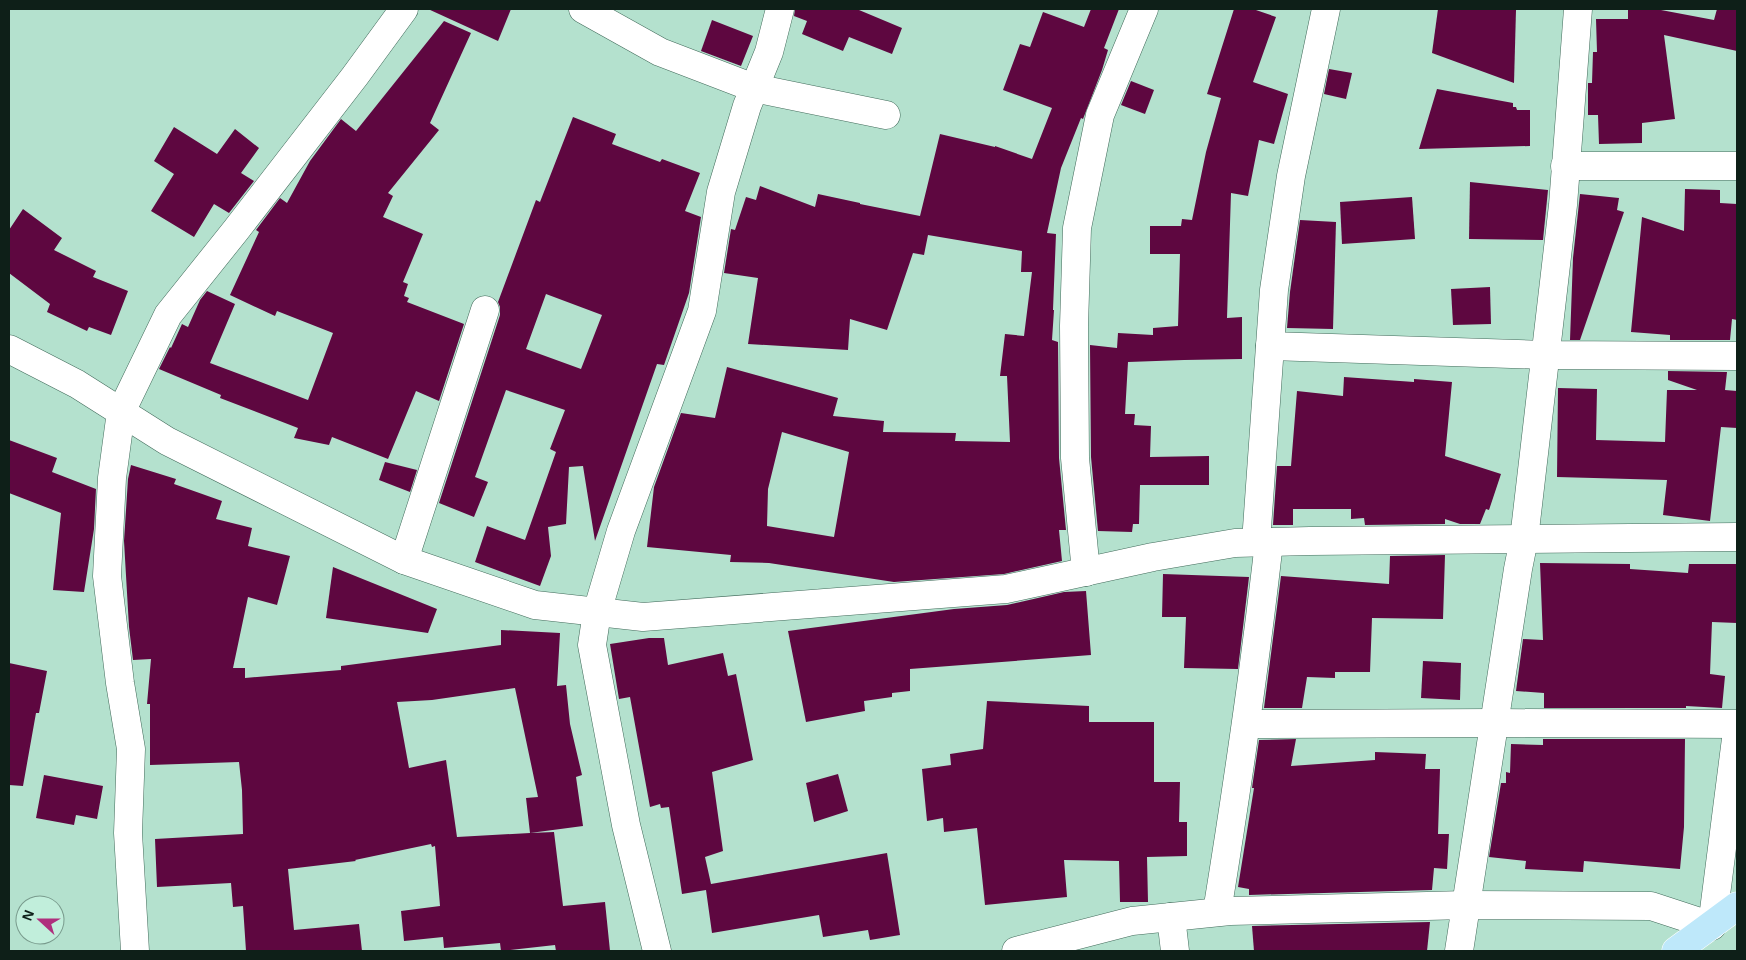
<svg xmlns="http://www.w3.org/2000/svg" width="1746" height="960" font-family="Arial,sans-serif">
<style>
.building{fill:#5e0740;fill-rule:evenodd}
.lines{fill:none;stroke-linecap:round;stroke-linejoin:round}
.minor-casing{stroke:#426b5b;stroke-width:29}
.major-casing{stroke:#fff;stroke-width:29}
.minor{stroke:#fff;stroke-width:28}
.major{stroke:#bee8fa;stroke-width:28}
</style>
<rect width="100%" height="100%" fill="#b4e1ce"/>
<g class="building">
<path d="M 428,9 L 511,9 L 498,41 Z"/>
<path d="M 795,9 L 860,9 L 859,10 L 902,28 L 892,54 L 849,37 L 843,51 L 802,34 L 807,21 L 794,16 Z"/>
<path d="M 1091,9 L 1119,9 L 1104,48 L 1108,50 L 1102,70 L 1083,119 L 1081,118 L 1061,168 L 1047,233 L 1056,234 L 1053,310 L 1054,310 L 1052,340 L 1058,342 L 1059,458 L 1066,530 L 1059,530 L 1062,561 L 1004,574 L 894,582 L 769,563 L 730,562 L 731,555 L 647,547 L 654,487 L 681,413 L 715,418 L 727,367 L 838,398 L 833,416 L 884,421 L 883,432 L 956,433 L 955,441 L 1010,442 L 1007,376 L 1000,376 L 1005,334 L 1024,336 L 1032,272 L 1021,272 L 1022,251 L 928,235 L 924,255 L 913,253 L 887,330 L 850,319 L 848,350 L 748,344 L 758,278 L 724,273 L 731,229 L 735,230 L 746,197 L 756,200 L 760,186 L 815,207 L 818,194 L 860,203 L 860,204 L 920,216 L 940,134 L 995,147 L 995,146 L 1032,159 L 1052,108 L 1003,90 L 1020,44 L 1030,47 L 1043,12 L 1084,27 ZM 782,432 L 849,452 L 834,537 L 767,526 L 768,489 Z"/>
<path d="M 1234,9 L 1253,9 L 1276,17 L 1253,82 L 1288,94 L 1274,144 L 1259,140 L 1248,196 L 1231,193 L 1227,318 L 1242,317 L 1242,359 L 1184,360 L 1128,362 L 1125,414 L 1135,414 L 1134,425 L 1151,426 L 1150,457 L 1209,456 L 1209,485 L 1140,485 L 1139,524 L 1133,524 L 1132,532 L 1098,531 L 1091,457 L 1090,345 L 1117,348 L 1118,333 L 1153,335 L 1153,328 L 1178,326 L 1180,254 L 1150,254 L 1150,226 L 1181,226 L 1182,219 L 1192,220 L 1206,152 L 1221,98 L 1207,94 Z"/>
<path d="M 1438,9 L 1516,10 L 1514,83 L 1432,53 Z"/>
<path d="M 1661,9 L 1661,10 L 1714,20 L 1717,9 L 1737,9 L 1737,51 L 1664,35 L 1675,119 L 1642,123 L 1642,143 L 1599,144 L 1598,115 L 1588,115 L 1588,83 L 1592,83 L 1593,52 L 1597,52 L 1596,19 L 1628,19 L 1628,10 Z"/>
<path d="M 712,20 L 753,36 L 741,66 L 701,51 Z"/>
<path d="M 444,21 L 471,33 L 430,123 L 439,130 L 388,193 L 393,196 L 383,217 L 423,234 L 403,282 L 408,284 L 404,296 L 409,298 L 407,302 L 464,324 L 439,401 L 416,391 L 388,459 L 332,437 L 329,445 L 294,438 L 298,428 L 220,398 L 221,395 L 159,369 L 170,347 L 171,348 L 182,324 L 188,327 L 200,300 L 207,291 L 235,304 L 210,363 L 308,400 L 333,333 L 277,311 L 275,316 L 230,295 L 259,232 L 256,230 L 280,198 L 287,203 L 310,161 L 341,119 L 356,131 Z"/>
<path d="M 1329,69 L 1352,73 L 1346,99 L 1324,94 Z"/>
<path d="M 1131,81 L 1154,90 L 1145,114 L 1121,105 Z"/>
<path d="M 1437,89 L 1513,103 L 1513,107 L 1516,107 L 1517,110 L 1530,110 L 1530,146 L 1419,149 Z"/>
<path d="M 573,117 L 616,134 L 612,144 L 660,162 L 662,159 L 700,173 L 685,211 L 701,217 L 689,293 L 664,365 L 657,364 L 595,541 L 583,466 L 569,467 L 566,524 L 548,527 L 551,556 L 540,586 L 475,562 L 487,526 L 525,540 L 556,452 L 550,449 L 565,410 L 506,390 L 475,477 L 488,482 L 474,517 L 439,503 L 500,315 L 500,307 L 498,302 L 536,200 L 540,202 ZM 546,294 L 602,315 L 581,369 L 526,349 Z"/>
<path d="M 174,127 L 217,154 L 235,129 L 259,148 L 241,173 L 254,181 L 229,213 L 214,204 L 194,237 L 151,211 L 174,174 L 154,161 Z"/>
<path d="M 1470,182 L 1548,190 L 1543,240 L 1469,239 Z"/>
<path d="M 1685,189 L 1720,190 L 1720,203 L 1737,204 L 1737,320 L 1732,319 L 1730,340 L 1670,340 L 1670,335 L 1631,332 L 1642,217 L 1684,231 Z"/>
<path d="M 1580,194 L 1619,198 L 1617,210 L 1624,212 L 1580,340 L 1570,340 L 1573,258 Z"/>
<path d="M 1412,197 L 1415,239 L 1342,244 L 1340,202 Z"/>
<path d="M 23,209 L 62,238 L 54,250 L 96,271 L 93,277 L 128,291 L 111,335 L 89,327 L 87,331 L 47,312 L 50,304 L 9,273 L 9,230 Z"/>
<path d="M 1300,220 L 1336,222 L 1333,329 L 1287,328 L 1290,292 Z"/>
<path d="M 1490,287 L 1491,324 L 1453,325 L 1451,289 Z"/>
<path d="M 1668,371 L 1727,372 L 1725,390 L 1737,391 L 1737,428 L 1721,427 L 1710,521 L 1663,515 L 1667,480 L 1557,477 L 1558,388 L 1597,389 L 1596,440 L 1665,442 L 1667,390 L 1697,390 L 1668,380 Z"/>
<path d="M 1344,377 L 1414,382 L 1414,379 L 1452,382 L 1445,456 L 1501,474 L 1489,510 L 1486,509 L 1480,524 L 1460,524 L 1445,519 L 1445,524 L 1365,525 L 1364,518 L 1351,519 L 1351,509 L 1293,509 L 1293,525 L 1273,525 L 1277,466 L 1291,466 L 1297,391 L 1343,396 Z"/>
<path d="M 9,440 L 57,458 L 52,472 L 96,489 L 94,529 L 84,592 L 53,590 L 61,513 L 9,493 Z"/>
<path d="M 385,462 L 417,470 L 410,492 L 379,480 Z"/>
<path d="M 131,465 L 176,479 L 174,484 L 222,501 L 216,519 L 252,528 L 248,546 L 290,556 L 277,605 L 248,597 L 233,668 L 245,668 L 245,678 L 341,670 L 341,666 L 501,645 L 501,630 L 560,633 L 557,686 L 566,685 L 570,724 L 582,775 L 576,777 L 583,826 L 530,833 L 554,832 L 563,906 L 605,902 L 610,951 L 556,951 L 555,945 L 501,951 L 500,943 L 444,948 L 443,937 L 404,941 L 401,911 L 440,906 L 435,846 L 432,847 L 431,844 L 355,860 L 356,861 L 288,869 L 294,930 L 359,924 L 362,951 L 246,951 L 243,906 L 233,907 L 231,883 L 157,887 L 155,839 L 243,834 L 242,790 L 239,762 L 150,765 L 150,704 L 147,704 L 151,659 L 133,660 L 129,627 L 124,541 L 128,479 ZM 515,688 L 538,797 L 526,798 L 530,833 L 457,837 L 446,760 L 409,768 L 397,702 L 432,700 Z"/>
<path d="M 1445,555 L 1443,619 L 1372,618 L 1370,672 L 1335,672 L 1335,678 L 1307,677 L 1302,708 L 1264,708 L 1281,576 L 1389,584 L 1390,556 Z"/>
<path d="M 1540,563 L 1630,564 L 1630,569 L 1688,573 L 1689,564 L 1737,564 L 1737,623 L 1712,622 L 1710,674 L 1725,676 L 1722,708 L 1686,706 L 1686,708 L 1544,708 L 1544,693 L 1516,691 L 1523,639 L 1543,640 Z"/>
<path d="M 333,567 L 437,609 L 428,633 L 326,618 Z"/>
<path d="M 1163,574 L 1249,577 L 1238,669 L 1184,668 L 1186,617 L 1162,617 Z"/>
<path d="M 1086,591 L 1091,655 L 910,669 L 910,691 L 892,693 L 892,697 L 864,701 L 865,711 L 806,722 L 788,631 L 954,609 L 1007,605 L 1064,592 Z"/>
<path d="M 649,638 L 664,638 L 668,665 L 723,653 L 728,676 L 736,674 L 753,760 L 712,772 L 723,851 L 705,857 L 711,884 L 887,853 L 900,935 L 870,940 L 868,930 L 823,937 L 819,915 L 712,933 L 706,890 L 682,894 L 669,807 L 661,808 L 660,804 L 650,807 L 630,697 L 619,699 L 610,644 Z"/>
<path d="M 1423,661 L 1461,663 L 1460,700 L 1421,698 Z"/>
<path d="M 9,663 L 47,671 L 39,713 L 36,713 L 23,786 L 9,785 Z"/>
<path d="M 987,701 L 1089,706 L 1089,722 L 1154,722 L 1154,782 L 1180,782 L 1179,822 L 1187,822 L 1187,856 L 1147,857 L 1148,902 L 1120,902 L 1119,861 L 1064,860 L 1067,897 L 985,905 L 977,828 L 944,832 L 943,818 L 927,821 L 922,769 L 951,765 L 950,754 L 983,749 Z"/>
<path d="M 1296,739 L 1291,766 L 1375,760 L 1375,752 L 1426,754 L 1425,769 L 1440,769 L 1438,834 L 1449,834 L 1447,869 L 1434,868 L 1432,890 L 1249,895 L 1249,889 L 1238,887 L 1254,788 L 1252,788 L 1259,740 Z"/>
<path d="M 1543,739 L 1685,739 L 1684,827 L 1680,869 L 1584,861 L 1583,872 L 1525,869 L 1526,861 L 1489,857 L 1501,783 L 1506,783 L 1506,772 L 1510,773 L 1511,744 L 1543,745 Z"/>
<path d="M 838,774 L 848,811 L 814,822 L 806,783 Z"/>
<path d="M 44,775 L 103,786 L 97,819 L 76,815 L 74,825 L 36,818 Z"/>
<path d="M 1430,922 L 1427,951 L 1254,951 L 1252,926 Z"/>
</g>
<g class="lines">
<defs>
<g id="minor">
<path d="M 583,9 L 660,52 L 754,88 L 886,115"/>
<path d="M 1565,166 L 1737,166"/>
<path d="M 1270,346 L 1545,355 L 1737,356"/>
<path d="M 9,349 L 77,384 L 167,441 L 404,560 L 535,605 L 643,617 L 1006,589 L 1153,557 L 1235,543 L 1310,541 L 1737,537"/>
<path d="M 1256,542 L 1274,290 L 1291,176 L 1326,9"/>
<path d="M 404,560 L 485,310"/>
<path d="M 1086,572 L 1075,458 L 1074,326 L 1077,228 L 1100,115 L 1144,9"/>
<path d="M 1247,724 L 1494,723 L 1737,724"/>
<path d="M 1217,912 C 1237,789 1255,666 1269,542"/>
<path d="M 1171,917 L 1175,951"/>
<path d="M 135,951 L 128,833 L 131,749 L 120,683 L 107,576 L 112,478 L 121,412 L 168,315 L 236,230 L 355,76 L 404,9"/>
<path d="M 657,951 L 626,825 L 592,645 L 597,612 L 621,531 L 702,311 L 721,192 L 747,106 L 769,52 L 780,9"/>
<path d="M 1016,951 L 1132,921 L 1230,911 L 1466,905 L 1651,906 L 1712,926 L 1737,731"/>
<path d="M 1459,951 L 1518,569 L 1524,539 L 1563,205 L 1578,9"/>
</g>
<path id="major" d="M 1676,951 L 1737,906"/>
</defs>
<use href="#minor" class="minor-casing"/>
<use href="#major" class="major-casing"/>
<use href="#minor" class="minor"/>
<use href="#major" class="major"/>
</g>
<rect width="1746" height="960" fill="none" stroke="#0e1f18" stroke-width="20"/>
<g transform="translate(40 920) rotate(291)"><circle r="24" fill="#c1eedb" stroke="#799b8d"/>
<path d="M0-4L9 19L0 12L-9 19Z" fill="#af2f7d"/>
<text y="-8" font-size="14" font-weight="bold" text-anchor="middle" fill="#0e1f18">N</text>
</g>
</svg>
